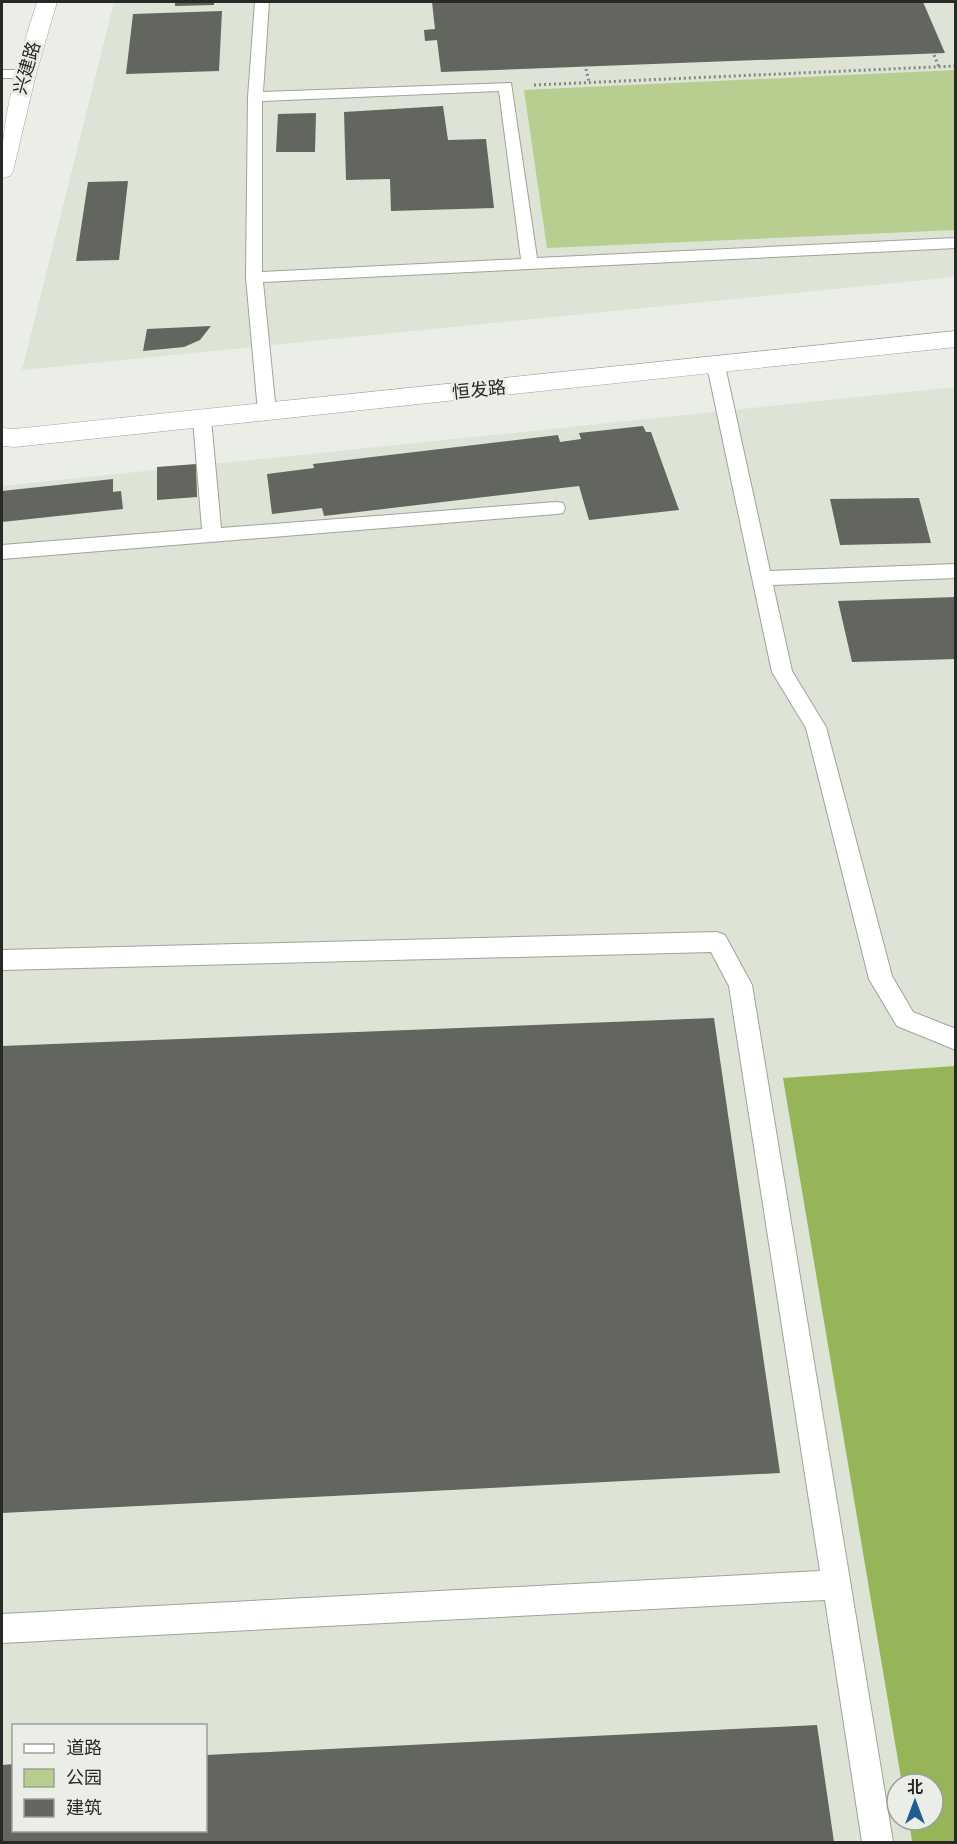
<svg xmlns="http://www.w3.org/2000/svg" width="957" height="1844" font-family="'PT Sans Narrow','Noto Sans SC',sans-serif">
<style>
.built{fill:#dde3d5;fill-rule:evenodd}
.green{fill:#b7ce90}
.forest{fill:#96b558}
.building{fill:#63655f}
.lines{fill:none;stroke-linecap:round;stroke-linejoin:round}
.service-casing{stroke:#a0a39c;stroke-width:2}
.tertiary-casing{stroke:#a0a39c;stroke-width:1}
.path{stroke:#858783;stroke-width:3;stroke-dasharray:2 3;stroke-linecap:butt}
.service{fill:#fff;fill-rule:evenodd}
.tertiary{fill:#fff;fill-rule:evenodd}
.labels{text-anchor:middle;stroke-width:6;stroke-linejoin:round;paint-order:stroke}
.far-street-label{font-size:18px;fill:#282927;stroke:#eaeee6}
</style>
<rect width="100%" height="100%" fill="#eaeee6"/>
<g class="built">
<path d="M 114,2 L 955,2 L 955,277 L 22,370 Z"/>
<path d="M 955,387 L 955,1842 L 2,1842 L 2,486 ZM 14,1726 L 206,1726 L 206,1830 L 14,1830 ZM 897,1784 L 933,1784 L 933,1820 L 897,1820 Z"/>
</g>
<path class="green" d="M 955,70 L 955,230 L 547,248 L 524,90 Z"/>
<path class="forest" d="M 955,1066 L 955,1842 L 912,1842 L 909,1820 L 933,1820 L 933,1784 L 902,1784 L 783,1078 Z"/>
<g class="building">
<path d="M 175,2 L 214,2 L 214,5 L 175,6 Z"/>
<path d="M 432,2 L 923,2 L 945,53 L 441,72 L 437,40 L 425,41 L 424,30 L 435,29 Z"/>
<path d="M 222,11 L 219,71 L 126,74 L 133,14 Z"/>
<path d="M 443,106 L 448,140 L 486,139 L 494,208 L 391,211 L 390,179 L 346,180 L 344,112 Z"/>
<path d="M 316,113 L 315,152 L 276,152 L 278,114 Z"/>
<path d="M 128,181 L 119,260 L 76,261 L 88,182 Z"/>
<path d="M 211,326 L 200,340 L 184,347 L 143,351 L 147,329 Z"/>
<path d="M 643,426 L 646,432 L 651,432 L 679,510 L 589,520 L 579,486 L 324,516 L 322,508 L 272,514 L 267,474 L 314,468 L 313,464 L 558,435 L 560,442 L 581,439 L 579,433 Z"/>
<path d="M 196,464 L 197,497 L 157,500 L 157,467 Z"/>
<path d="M 113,479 L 113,492 L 121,491 L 123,509 L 2,522 L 2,491 Z"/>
<path d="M 919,498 L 931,543 L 840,545 L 830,499 Z"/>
<path d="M 956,597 L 956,659 L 852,662 L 838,601 Z"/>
<path d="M 714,1018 L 780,1473 L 2,1513 L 2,1046 Z"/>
<path d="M 817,1725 L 834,1842 L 2,1842 L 2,1765 L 14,1764 L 14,1830 L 206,1830 L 206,1755 Z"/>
</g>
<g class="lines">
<defs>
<g id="service">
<path d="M 255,2 L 269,2 L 263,92 L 511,83 L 537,258 L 956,238 L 956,248 L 263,282 L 276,412 L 273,416 L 261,416 L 258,412 L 246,277 L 248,97 ZM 499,91 L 521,259 L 262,272 L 262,101 Z"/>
<path d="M 2,70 L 25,70 L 32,74 L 25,78 L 2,78 Z"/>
<path d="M 716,360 L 722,362 L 725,366 L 770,571 L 956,564 L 956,578 L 773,585 L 792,671 L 826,727 L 892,976 L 913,1012 L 956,1029 L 956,1050 L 897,1026 L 869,979 L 806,728 L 772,672 L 707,366 L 710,362 Z"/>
<path d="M 202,413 L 208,415 L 211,419 L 221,528 L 556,502 L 563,503 L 565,508 L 563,513 L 556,514 L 2,559 L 2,545 L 202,529 L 193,419 L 196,415 Z"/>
<path d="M 717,932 L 725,935 L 752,985 L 893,1842 L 862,1842 L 825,1600 L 2,1643 L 2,1614 L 820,1571 L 729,986 L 711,952 L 2,970 L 2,950 Z"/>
</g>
<g id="tertiary">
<path d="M 37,2 L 57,2 L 36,74 L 13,171 L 10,176 L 2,178 C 0,118 19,59 37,2 Z"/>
<path d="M 956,331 L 956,347 L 14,447 L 2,446 L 2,428 L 14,429 Z"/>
</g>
</defs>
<use href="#service" class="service-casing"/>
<use href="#tertiary" class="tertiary-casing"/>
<g class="path">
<path d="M 934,55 L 939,67"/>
<path d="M 586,69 L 589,82"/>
<path d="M 534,85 L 956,66"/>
</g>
<use href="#service" class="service"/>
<use href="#tertiary" class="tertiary"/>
</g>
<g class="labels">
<g class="far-street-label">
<text transform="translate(27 68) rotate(-74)" y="6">兴建路</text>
<text transform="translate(479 390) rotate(-6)" y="6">恒发路</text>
</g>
</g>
<rect width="957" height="1844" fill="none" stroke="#282927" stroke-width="6"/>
<rect x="12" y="1724" width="195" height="108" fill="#eaeee6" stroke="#9c9f9a" stroke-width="1.5"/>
<rect x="24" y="1744" width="30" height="9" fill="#ffffff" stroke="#9c9f9a" stroke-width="1.5"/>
<text x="66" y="1754" font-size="18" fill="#282927">道路</text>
<rect x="24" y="1769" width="30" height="18" fill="#b7ce90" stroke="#9c9f9a" stroke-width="1.5"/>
<text x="66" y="1784" font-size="18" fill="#282927">公园</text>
<rect x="24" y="1799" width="30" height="18" fill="#63655f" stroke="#9c9f9a" stroke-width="1.5"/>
<text x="66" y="1814" font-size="18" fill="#282927">建筑</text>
<g transform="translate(915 1802)"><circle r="28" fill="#eaeee6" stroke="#9c9f9a" stroke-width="1.5"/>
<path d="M0-4.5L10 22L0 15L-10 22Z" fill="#205d93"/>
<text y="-9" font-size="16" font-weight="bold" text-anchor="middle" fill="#282927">北</text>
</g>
</svg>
